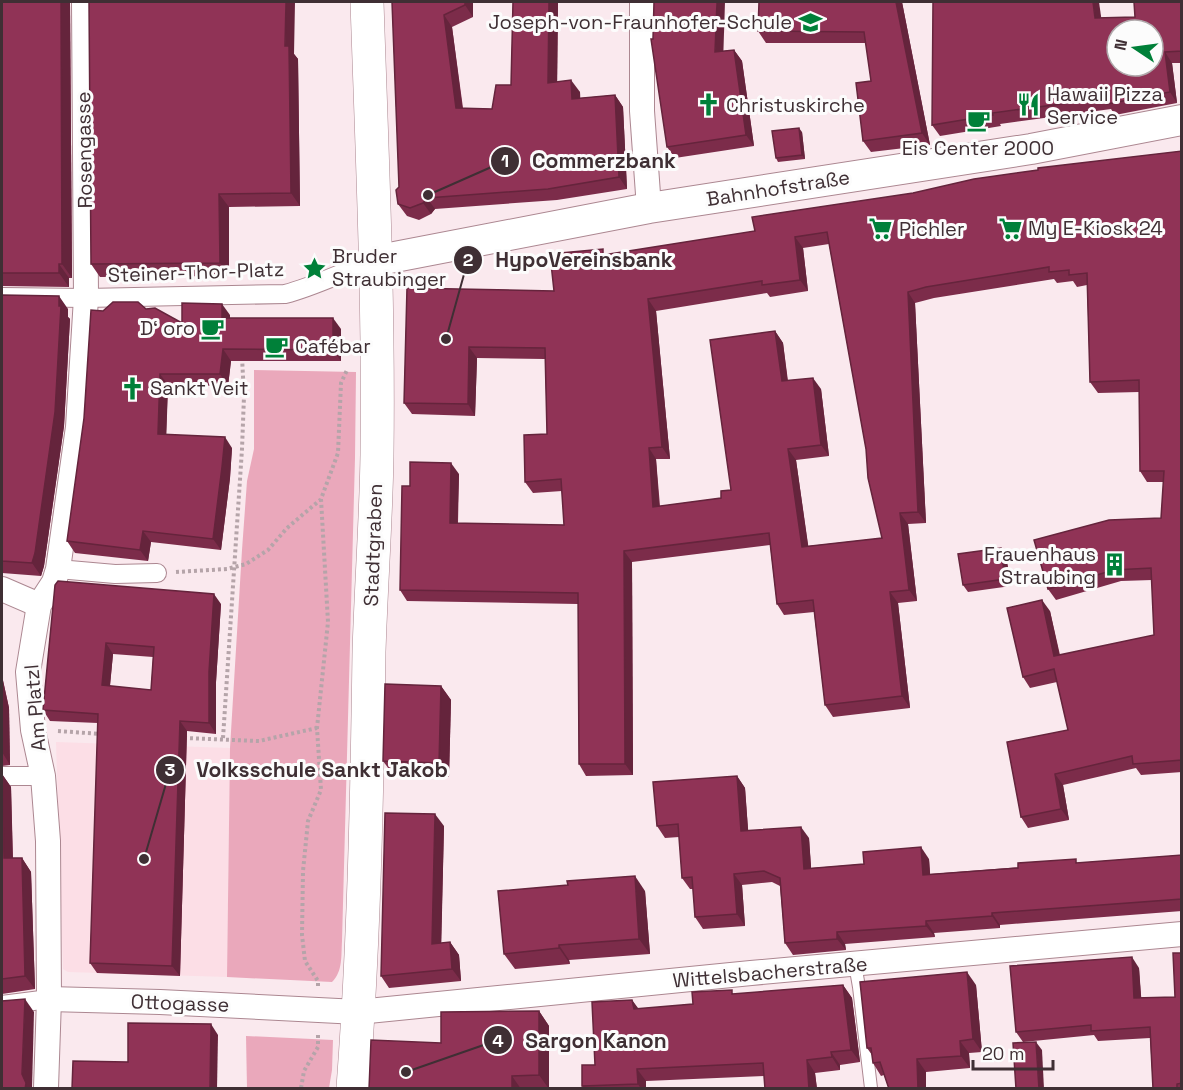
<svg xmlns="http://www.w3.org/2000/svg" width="1183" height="1090" font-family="'Space Grotesk',sans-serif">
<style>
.built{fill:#fcdee6}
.green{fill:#eaa8bb}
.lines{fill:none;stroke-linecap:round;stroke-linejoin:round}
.service-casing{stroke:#ac8791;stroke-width:14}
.pedestrian-casing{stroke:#ac8791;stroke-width:20}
.minor-casing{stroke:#ac8791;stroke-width:26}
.tertiary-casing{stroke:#ac8791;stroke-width:32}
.secondary-casing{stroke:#ac8791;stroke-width:34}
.path{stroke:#b5a4a9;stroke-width:4;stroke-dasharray:3 3;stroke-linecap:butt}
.service{stroke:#fff;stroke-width:12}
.pedestrian{stroke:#fff;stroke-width:18}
.minor{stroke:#fff;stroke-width:24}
.tertiary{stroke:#fff;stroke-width:30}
.secondary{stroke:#fff;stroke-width:33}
.wall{fill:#7c2c4a;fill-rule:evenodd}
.shaded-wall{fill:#65243c}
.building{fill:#903356;stroke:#65243c;stroke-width:1.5;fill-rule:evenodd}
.labels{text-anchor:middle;stroke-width:6;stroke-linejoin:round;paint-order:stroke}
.poi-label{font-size:20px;fill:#3f2f34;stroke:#fcfcfc;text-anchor:start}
.street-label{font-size:20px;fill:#3f2f34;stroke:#fcfcfc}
.leader{fill:none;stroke:#3f2f34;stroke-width:2}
.callout-dot{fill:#3f2f34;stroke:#fcfcfc;stroke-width:2}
.mark-label{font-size:18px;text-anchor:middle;font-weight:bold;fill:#fff}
.callout-label{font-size:21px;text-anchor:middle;font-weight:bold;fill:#3f2f34;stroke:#fcfcfc;stroke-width:6;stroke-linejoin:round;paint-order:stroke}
</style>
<rect width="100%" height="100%" fill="#fae9ee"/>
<path class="built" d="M 56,742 L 230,748 L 227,977 L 68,972 L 63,969 Z"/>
<g class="green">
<path d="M 254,370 L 356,372 L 355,458 L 342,941 C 341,956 343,971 332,982 L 227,977 L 230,748 L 242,550 L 247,481 L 254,449 Z"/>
<path d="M 246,1036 L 333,1040 L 332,1070 L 329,1088 L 247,1088 Z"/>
</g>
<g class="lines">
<defs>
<path id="service" d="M 855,964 L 859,987 L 871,1088"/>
<g id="pedestrian">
<path d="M 2,297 L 86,298 L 285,294 C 316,286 344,271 374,261"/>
<path d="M 58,569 L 115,574 L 157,573"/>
<path d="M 2,776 L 43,776"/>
<path d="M 2,1005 L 49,999"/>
</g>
<g id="minor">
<path d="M 642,2 L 642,111 L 649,208"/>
<path d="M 2,589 L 39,605"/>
<path d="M 49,999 L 160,1002 L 358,1012 L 751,973 L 1182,934"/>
<path d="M 46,1088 L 49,999 L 48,841 L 43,776 L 33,730 L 28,672 L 39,605 L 54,582 L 58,569 L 78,427 L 86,298 L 84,2"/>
</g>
<path id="tertiary" d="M 374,261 L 649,208 L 1031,149 L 1182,120"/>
<path id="secondary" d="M 353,1088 C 364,943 367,797 369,652 C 371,586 376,521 377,455 C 379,304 372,152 367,2"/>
</defs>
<use href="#service" class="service-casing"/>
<use href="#pedestrian" class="pedestrian-casing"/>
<use href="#minor" class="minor-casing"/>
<use href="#tertiary" class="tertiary-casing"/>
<use href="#secondary" class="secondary-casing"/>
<g class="path">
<path d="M 176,572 L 227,569 L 246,564 L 268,550 L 287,528 L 320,500"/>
<path d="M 58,731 L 101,734"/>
<path d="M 184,738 L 259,741 L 317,728"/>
<path d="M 223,738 L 242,449 L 244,396 L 242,357"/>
<path d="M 318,986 L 318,981 L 305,961 L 302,935 L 303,871 L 308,821 L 321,790 L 317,728 L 328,622 L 321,499 L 338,453 L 341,383 L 347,370"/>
<path d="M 301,1088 L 304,1071 L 318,1047 L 318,1033"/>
</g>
<use href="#service" class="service"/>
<use href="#pedestrian" class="pedestrian"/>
<use href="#minor" class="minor"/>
<use href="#tertiary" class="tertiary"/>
<use href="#secondary" class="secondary"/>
</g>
<g class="wall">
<path d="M 2,2 L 70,2 L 72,278 L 69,278 L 69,287 L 2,286 Z"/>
<path d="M 392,2 L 473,2 L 473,17 L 452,27 L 463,108 L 492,109 L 511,85 L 513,2 L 558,2 L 557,82 L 580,92 L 580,98 L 615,95 L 623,107 L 627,189 L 557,200 L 435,209 L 431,214 L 419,220 L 407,216 L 398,204 L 399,187 Z"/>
<path d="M 902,2 L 930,145 L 871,152 L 863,141 L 871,81 L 866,43 L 766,43 L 758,31 Z"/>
<path d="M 1182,2 L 1182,63 L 1172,63 L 1177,103 L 1115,115 L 1111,109 L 1000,124 L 1001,126 L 940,136 L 932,125 L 1101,18 L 1135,17 Z"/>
<path d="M 653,39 L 723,51 L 734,50 L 742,61 L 754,146 L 675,158 L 667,147 Z"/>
<path d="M 294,54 L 298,59 L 300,206 L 229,207 L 229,276 L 100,277 L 91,264 Z"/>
<path d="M 802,132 L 805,159 L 778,162 L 776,158 Z"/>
<path d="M 1182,151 L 1182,772 L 1141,775 L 1136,768 L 1063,785 L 1069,820 L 1028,828 L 1021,817 L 1068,730 L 1057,682 L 1030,688 L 1023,677 L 1050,611 L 1060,655 L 1154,635 L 1152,580 L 1121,581 L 1056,600 L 1048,589 L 1161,518 L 1164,482 L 1147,482 L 1140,471 L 1139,392 L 1098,393 L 1090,382 L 1087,285 L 1077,287 L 1073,281 L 1057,283 L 1054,279 L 934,298 L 915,303 L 926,523 L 908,524 L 917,601 L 898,603 L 910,708 L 833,717 L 825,705 L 814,612 L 784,615 L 777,604 L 770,545 L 632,562 L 633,775 L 586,776 L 579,764 L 578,604 L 407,601 L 400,590 L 410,486 L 459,474 L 458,523 L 564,525 L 562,491 L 533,493 L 525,482 L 547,434 L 545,359 L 477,358 L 475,416 L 412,414 L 404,403 L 407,288 L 554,291 L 607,255 L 755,231 L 913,193 ZM 829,244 L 882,538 L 808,546 L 796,460 L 829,456 L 821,389 L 788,381 L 783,343 L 775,331 L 731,490 L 721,498 L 660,506 L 656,459 L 670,459 L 656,311 L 767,293 L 770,297 L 808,291 L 803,248 Z"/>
<path d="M 2,295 L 68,309 L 68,317 L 70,319 L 64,426 L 44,566 L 41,576 L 2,573 Z"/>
<path d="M 103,311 L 182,323 L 230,315 L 230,318 L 341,329 L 341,361 L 231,361 L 228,386 L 168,385 L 166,434 L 232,448 L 230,478 L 221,550 L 151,542 L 148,561 L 75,553 L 67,541 Z"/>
<path d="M 1001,548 L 1006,556 L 1011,586 L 968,592 L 963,585 Z"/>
<path d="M 55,585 L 221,604 L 216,682 L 216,734 L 187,731 L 180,976 L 97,973 L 90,963 L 98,723 L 50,721 L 43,710 ZM 113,654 L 153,657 L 151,690 L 110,686 Z"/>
<path d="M 2,676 L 9,708 L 10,765 L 2,766 Z"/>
<path d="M 441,686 L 451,700 L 449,777 L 394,776 L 383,761 Z"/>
<path d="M 2,774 L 11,787 L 13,858 L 22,858 L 31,872 L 35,989 L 2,994 Z"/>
<path d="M 737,776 L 745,788 L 748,830 L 809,838 L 811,868 L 929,859 L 930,874 L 1182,855 L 1182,911 L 1000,925 L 1000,928 L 934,933 L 935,937 L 845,944 L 846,950 L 793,955 L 785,943 L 780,886 L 772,882 L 742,885 L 745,926 L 703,929 L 695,917 L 693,889 L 690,889 L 682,878 L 679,837 L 665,838 L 657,826 Z"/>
<path d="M 444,826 L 441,943 L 450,942 L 459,955 L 461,981 L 389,988 L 381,976 Z"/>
<path d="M 645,891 L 650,954 L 569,960 L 570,964 L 515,969 L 504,954 Z"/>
<path d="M 1182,953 L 1182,1089 L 1153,1089 L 1150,1038 L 1098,1041 L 1094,1035 L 1023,1042 L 1016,1032 L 1139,968 L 1141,998 L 1175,997 Z"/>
<path d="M 843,985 L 852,998 L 860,1062 L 840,1065 L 840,1070 L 815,1073 L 817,1089 L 765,1089 L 764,1076 L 646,1081 L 646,1089 L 583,1089 L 582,1086 L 595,1065 L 632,1000 L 638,1009 L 693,1004 L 735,994 Z"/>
<path d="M 976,985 L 982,1052 L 969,1053 L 970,1068 L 926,1072 L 926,1089 L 889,1089 L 884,1075 L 881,1076 L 873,1063 L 872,1055 L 867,1048 Z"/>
<path d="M 539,1011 L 549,1026 L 549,1089 L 369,1089 L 441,1043 Z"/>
</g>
<g class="shaded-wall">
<path d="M 61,2 L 70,2 L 72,278 L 62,264 Z"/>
<path d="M 286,2 L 295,2 L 294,54 L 298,59 L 300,206 L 291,193 L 285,46 Z"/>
<path d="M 465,2 L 473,2 L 473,17 L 465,5 Z"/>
<path d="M 549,2 L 558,2 L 557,95 L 548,83 Z"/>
<path d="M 717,2 L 725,2 L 723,64 L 715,52 Z"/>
<path d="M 896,2 L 902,2 L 930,145 L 922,133 Z"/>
<path d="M 1093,2 L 1099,2 L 1103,30 L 1095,18 Z"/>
<path d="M 444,15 L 452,27 L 464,120 L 456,108 Z"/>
<path d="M 734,50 L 742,61 L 754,146 L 746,135 Z"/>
<path d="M 1165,52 L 1172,63 L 1177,103 L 1170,92 Z"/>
<path d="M 571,80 L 580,92 L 581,111 L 572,99 Z"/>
<path d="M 615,95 L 623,107 L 627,189 L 619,177 Z"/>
<path d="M 799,128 L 802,132 L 805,159 L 802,155 Z"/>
<path d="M 219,194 L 229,207 L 229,276 L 220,263 Z"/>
<path d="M 427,198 L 435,209 L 431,214 L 423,203 Z"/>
<path d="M 795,237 L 803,248 L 808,291 L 800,280 Z"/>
<path d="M 59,264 L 69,278 L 69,287 L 59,273 Z"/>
<path d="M 908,292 L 915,303 L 926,523 L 918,512 Z"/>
<path d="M 59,296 L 68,309 L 68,317 L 70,319 L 64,426 L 44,566 L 41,576 L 32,563 L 59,306 Z"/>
<path d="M 648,299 L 656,311 L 670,459 L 662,447 Z"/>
<path d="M 222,304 L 230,315 L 230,329 L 222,318 Z"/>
<path d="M 333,318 L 341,329 L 341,361 L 333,350 Z"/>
<path d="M 775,331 L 783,343 L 789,393 L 782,381 Z"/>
<path d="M 469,347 L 477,358 L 475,416 L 468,404 Z"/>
<path d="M 223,349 L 231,361 L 228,386 L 220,374 Z"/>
<path d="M 160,374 L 168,385 L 166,445 L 158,434 Z"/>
<path d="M 813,378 L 821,389 L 829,456 L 821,445 Z"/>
<path d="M 225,437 L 232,448 L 230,478 L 221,550 L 213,539 Z"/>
<path d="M 649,448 L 656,459 L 660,518 L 653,507 Z"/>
<path d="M 788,449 L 796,460 L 810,558 L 802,547 Z"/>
<path d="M 451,463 L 459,474 L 457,534 L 450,523 Z"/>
<path d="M 900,513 L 908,524 L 917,601 L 909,590 Z"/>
<path d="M 143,531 L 151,542 L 148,561 L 140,550 Z"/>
<path d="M 1001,548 L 1006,556 L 1011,586 L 1005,579 Z"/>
<path d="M 624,551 L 632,562 L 633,775 L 625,764 Z"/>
<path d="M 890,592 L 898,603 L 910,708 L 902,696 Z"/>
<path d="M 214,594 L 221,604 L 216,682 L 216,734 L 209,723 L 209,672 Z"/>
<path d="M 1042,600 L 1050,611 L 1062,667 L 1054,656 Z"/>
<path d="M 106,643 L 113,654 L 109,695 L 102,685 Z"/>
<path d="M 2,676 L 9,708 L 10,765 L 2,752 Z"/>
<path d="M 441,686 L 451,700 L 449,777 L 439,763 Z"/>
<path d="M 180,721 L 187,731 L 180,976 L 172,966 Z"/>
<path d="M 2,774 L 11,787 L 13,871 L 4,858 Z"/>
<path d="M 1055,774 L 1063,785 L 1069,820 L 1061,809 Z"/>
<path d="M 737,776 L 745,788 L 749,842 L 741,831 Z"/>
<path d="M 435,814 L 444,826 L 441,956 L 432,944 Z"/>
<path d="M 801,827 L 809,838 L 812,880 L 804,869 Z"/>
<path d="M 921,847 L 929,859 L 931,886 L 923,875 Z"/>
<path d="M 22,858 L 31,872 L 35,989 L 25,976 Z"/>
<path d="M 734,874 L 742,885 L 745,926 L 737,914 Z"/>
<path d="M 635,876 L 645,891 L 650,954 L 639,939 Z"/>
<path d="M 992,913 L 1000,925 L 1000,928 L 992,916 Z"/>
<path d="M 926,921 L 934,933 L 935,937 L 926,926 Z"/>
<path d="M 837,932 L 845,944 L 846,950 L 837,939 Z"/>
<path d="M 450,942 L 459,955 L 461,981 L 452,969 Z"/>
<path d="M 559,945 L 569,960 L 570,964 L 559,948 Z"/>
<path d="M 1132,957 L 1139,968 L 1142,1008 L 1134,998 Z"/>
<path d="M 967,972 L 976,985 L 982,1052 L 973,1039 Z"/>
<path d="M 843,985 L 852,998 L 860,1062 L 851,1050 Z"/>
<path d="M 25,999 L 34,1012 L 32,1089 L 25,1089 L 22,1074 Z"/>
<path d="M 632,1000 L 641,1012 L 634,1009 Z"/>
<path d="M 539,1011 L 549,1026 L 549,1089 L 539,1075 Z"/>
<path d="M 211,1024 L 218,1035 L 217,1089 L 210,1089 Z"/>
<path d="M 960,1041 L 969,1053 L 970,1068 L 961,1056 Z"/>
<path d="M 1036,1042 L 1042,1050 L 1044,1089 L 1039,1089 Z"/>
<path d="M 831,1052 L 840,1065 L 840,1070 L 832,1057 Z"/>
<path d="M 917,1059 L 926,1072 L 926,1089 L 918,1089 Z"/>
<path d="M 807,1060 L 815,1073 L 817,1089 L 809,1089 Z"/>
<path d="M 637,1069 L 646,1081 L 646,1089 L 641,1089 L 638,1084 Z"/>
<path d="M 512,1076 L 521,1089 L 512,1089 Z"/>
</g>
<g class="building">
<path d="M 2,2 L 61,2 L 62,264 L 59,264 L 59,273 L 2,273 Z"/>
<path d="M 89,2 L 286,2 L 285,46 L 289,46 L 291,193 L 219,194 L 220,263 L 91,264 Z"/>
<path d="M 392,2 L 465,2 L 465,5 L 444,15 L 456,108 L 492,109 L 496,85 L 511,85 L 513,2 L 549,2 L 548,83 L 571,80 L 572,99 L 615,95 L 619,177 L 548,189 L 427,198 L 423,203 L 410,208 L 398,204 L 396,190 L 399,187 Z"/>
<path d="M 654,2 L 717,2 L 715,52 L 734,50 L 746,135 L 667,147 L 651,39 L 653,39 Z"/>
<path d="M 759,2 L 896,2 L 922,133 L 863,141 L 856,83 L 871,81 L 864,32 L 758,31 Z"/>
<path d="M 933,2 L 1093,2 L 1095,18 L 1135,17 L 1134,2 L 1182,2 L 1182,51 L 1165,52 L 1170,92 L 1107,104 L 1107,98 L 992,113 L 993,115 L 932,125 ZM 1117,30 L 1153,30 L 1153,66 L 1117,66 Z"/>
<path d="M 799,128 L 802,155 L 776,158 L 772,131 Z"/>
<path d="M 1182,151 L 1182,760 L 1133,764 L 1132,756 L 1055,774 L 1061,809 L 1021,817 L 1007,742 L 1068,730 L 1054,669 L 1023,677 L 1007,608 L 1042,600 L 1054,656 L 1154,635 L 1151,568 L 1114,570 L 1048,589 L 1034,540 L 1109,520 L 1161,518 L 1164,471 L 1140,471 L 1139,380 L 1090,382 L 1087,273 L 1069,275 L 1069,270 L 1049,272 L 1049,267 L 926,287 L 908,292 L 918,512 L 900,513 L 909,590 L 890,592 L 902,696 L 825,705 L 813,600 L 777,604 L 769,533 L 624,551 L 625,764 L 579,764 L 578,593 L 400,590 L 402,486 L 410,486 L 410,462 L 451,463 L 450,523 L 564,525 L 561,479 L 525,482 L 524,435 L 547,434 L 545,348 L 469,347 L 468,404 L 404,403 L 407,288 L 554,291 L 550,254 L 603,249 L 603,255 L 755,231 L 752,217 L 913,193 L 974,179 L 1038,170 L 1038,168 ZM 827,232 L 866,449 L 868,478 L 882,538 L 802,547 L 788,449 L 821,445 L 813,378 L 782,381 L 775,331 L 710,340 L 731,490 L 721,491 L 721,498 L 653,507 L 649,448 L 662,447 L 648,299 L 762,281 L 762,285 L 800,280 L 795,237 Z"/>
<path d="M 2,295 L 59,296 L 59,306 L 61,306 L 55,412 L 35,553 L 32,563 L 2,561 Z"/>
<path d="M 113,302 L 138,302 L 146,309 L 155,308 L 182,323 L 182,303 L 222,304 L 222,318 L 333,318 L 333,350 L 223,349 L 220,374 L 160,374 L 158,434 L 225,437 L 222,467 L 213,539 L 143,531 L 140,550 L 67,541 L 84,418 L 91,310 L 103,311 Z"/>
<path d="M 1001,548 L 1005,579 L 963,585 L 958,554 Z"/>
<path d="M 58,581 L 214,594 L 209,672 L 209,723 L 180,721 L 172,966 L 90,963 L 98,714 L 43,710 L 55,585 ZM 106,643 L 154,647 L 151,690 L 102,685 Z"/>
<path d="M 385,684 L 441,686 L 439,763 L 383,761 Z"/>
<path d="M 2,774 L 4,858 L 22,858 L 25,976 L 2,979 Z"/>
<path d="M 737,776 L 741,831 L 801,827 L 804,869 L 864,864 L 863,852 L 921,847 L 923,875 L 1018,868 L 1018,863 L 1076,859 L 1076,863 L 1182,855 L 1182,899 L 992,913 L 992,916 L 926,921 L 926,926 L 837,932 L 837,939 L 785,943 L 780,878 L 764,871 L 734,874 L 737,914 L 695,917 L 692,877 L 682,878 L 678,824 L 657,826 L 653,782 Z"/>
<path d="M 385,813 L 435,814 L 432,944 L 450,942 L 452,969 L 381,976 Z"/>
<path d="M 635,876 L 639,939 L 559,945 L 559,948 L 504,954 L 498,891 L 568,885 L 567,881 Z"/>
<path d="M 1173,953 L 1182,953 L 1182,1083 L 1177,1084 L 1177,1089 L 1153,1089 L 1150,1027 L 1091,1031 L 1091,1025 L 1016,1032 L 1010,966 L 1132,957 L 1134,998 L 1175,997 Z"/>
<path d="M 967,972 L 973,1039 L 960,1041 L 961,1056 L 917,1059 L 918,1089 L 889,1089 L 880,1062 L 873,1063 L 871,1048 L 867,1048 L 860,982 Z"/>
<path d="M 843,985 L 851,1050 L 831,1052 L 832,1057 L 807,1060 L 809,1089 L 765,1089 L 763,1063 L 637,1069 L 638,1084 L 582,1086 L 582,1065 L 595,1065 L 592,1002 L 632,1000 L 634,1009 L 693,1004 L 692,992 L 732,990 L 732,994 Z"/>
<path d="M 25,999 L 22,1074 L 26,1083 L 25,1089 L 2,1089 L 2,1001 Z"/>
<path d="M 539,1011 L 539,1075 L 512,1076 L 512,1089 L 369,1089 L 371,1040 L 441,1043 L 441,1012 Z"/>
<path d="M 128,1023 L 211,1024 L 210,1089 L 72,1089 L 73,1061 L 128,1062 Z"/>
<path d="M 1036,1042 L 1039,1089 L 1016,1089 L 1013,1043 Z"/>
</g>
<defs>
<symbol id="school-bare" viewBox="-9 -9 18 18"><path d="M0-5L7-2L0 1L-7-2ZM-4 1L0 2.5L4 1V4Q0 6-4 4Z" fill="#008039" stroke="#fcfcfc" stroke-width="2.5" paint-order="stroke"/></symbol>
<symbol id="church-bare" viewBox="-9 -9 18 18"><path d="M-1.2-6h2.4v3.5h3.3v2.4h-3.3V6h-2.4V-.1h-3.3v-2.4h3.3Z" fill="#008039" stroke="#fcfcfc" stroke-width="2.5" paint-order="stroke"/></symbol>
<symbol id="restaurant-bare" viewBox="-9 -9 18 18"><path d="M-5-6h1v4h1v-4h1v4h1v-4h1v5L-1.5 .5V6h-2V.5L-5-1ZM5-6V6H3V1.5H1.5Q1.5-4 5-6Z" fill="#008039" stroke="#fcfcfc" stroke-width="2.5" paint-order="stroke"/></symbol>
<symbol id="cafe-bare" viewBox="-9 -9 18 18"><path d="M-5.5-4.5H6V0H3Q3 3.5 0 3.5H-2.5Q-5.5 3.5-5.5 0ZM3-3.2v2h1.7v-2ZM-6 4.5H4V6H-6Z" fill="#008039" stroke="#fcfcfc" stroke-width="2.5" paint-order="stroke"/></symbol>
<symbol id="supermarket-bare" viewBox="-9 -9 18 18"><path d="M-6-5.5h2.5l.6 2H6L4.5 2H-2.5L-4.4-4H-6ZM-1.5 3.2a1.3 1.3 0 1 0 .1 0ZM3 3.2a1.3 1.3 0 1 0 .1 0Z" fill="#008039" stroke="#fcfcfc" stroke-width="2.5" paint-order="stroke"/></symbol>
<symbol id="sight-bare" viewBox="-9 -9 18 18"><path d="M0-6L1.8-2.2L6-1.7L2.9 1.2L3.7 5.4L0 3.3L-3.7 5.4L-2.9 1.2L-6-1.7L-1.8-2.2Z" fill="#008039" stroke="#fcfcfc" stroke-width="2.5" paint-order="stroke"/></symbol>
<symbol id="building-bare" viewBox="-9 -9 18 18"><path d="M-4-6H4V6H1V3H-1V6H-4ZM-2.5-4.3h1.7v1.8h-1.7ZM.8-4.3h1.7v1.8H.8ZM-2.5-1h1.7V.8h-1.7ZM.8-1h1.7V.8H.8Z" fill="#008039" stroke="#fcfcfc" stroke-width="2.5" paint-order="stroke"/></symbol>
</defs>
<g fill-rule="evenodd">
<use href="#school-bare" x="794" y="6" width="33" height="33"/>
<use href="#church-bare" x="692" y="88" width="33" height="33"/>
<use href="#restaurant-bare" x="1012" y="88" width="33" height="33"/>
<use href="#cafe-bare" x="962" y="104" width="33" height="33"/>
<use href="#supermarket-bare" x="994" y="212" width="33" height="33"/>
<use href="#supermarket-bare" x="864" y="212" width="33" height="33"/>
<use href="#sight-bare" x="298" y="252" width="33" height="33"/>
<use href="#cafe-bare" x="196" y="312" width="33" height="33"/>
<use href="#cafe-bare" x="260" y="330" width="33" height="33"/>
<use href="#church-bare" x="116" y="372" width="33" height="33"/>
<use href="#building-bare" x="1098" y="548" width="33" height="33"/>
</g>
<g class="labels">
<g class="poi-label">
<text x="792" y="29" text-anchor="end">Joseph-von-Fraunhofer-Schule</text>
<text x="1047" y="101">Hawaii Pizza<tspan x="1047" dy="23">Service</tspan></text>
<text x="726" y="112">Christuskirche</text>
<text x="978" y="155" text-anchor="middle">Eis Center 2000</text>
<text x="1028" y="235">My E-Kiosk 24</text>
<text x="899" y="236">Pichler</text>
<text x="332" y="263">Bruder<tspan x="332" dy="23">Straubinger</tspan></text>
<text x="195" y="335" text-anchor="end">D‘ oro</text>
<text x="295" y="353">Cafébar</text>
<text x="150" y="395">Sankt Veit</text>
<text x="1096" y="561" text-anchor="end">Frauenhaus<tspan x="1096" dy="23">Straubing</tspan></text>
</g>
<g class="street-label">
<text transform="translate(84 150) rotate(-91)" y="7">Rosengasse</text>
<text transform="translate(778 188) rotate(-9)" y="7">Bahnhofstraße</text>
<text transform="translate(196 272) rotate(-2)" y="7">Steiner-Thor-Platz</text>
<text transform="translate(373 545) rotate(-88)" y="7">Stadtgraben</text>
<text transform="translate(35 708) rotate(-95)" y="7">Am Platzl</text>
<text transform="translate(770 972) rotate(-5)" y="7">Wittelsbacherstraße</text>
<text transform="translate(180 1003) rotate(2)" y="7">Ottogasse</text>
</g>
</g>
<path class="leader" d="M428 195L505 161M446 339L468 260M144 859L170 770M406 1072L498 1040"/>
<g class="callout-dot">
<circle cx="428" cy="195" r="6"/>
<circle cx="446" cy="339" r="6"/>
<circle cx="144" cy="859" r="6"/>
<circle cx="406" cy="1072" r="6"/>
<circle cx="505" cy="161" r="15"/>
<circle cx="468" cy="260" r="15"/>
<circle cx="170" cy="770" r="15"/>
<circle cx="498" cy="1040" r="15"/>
</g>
<g class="mark-label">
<text x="505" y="167">1</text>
<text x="468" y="266">2</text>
<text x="170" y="776">3</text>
<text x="498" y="1047">4</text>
</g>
<g class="callout-label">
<text x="604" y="168">Commerzbank</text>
<text x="584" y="267">HypoVereinsbank</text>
<text x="322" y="777">Volksschule Sankt Jakob</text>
<text x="596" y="1048">Sargon Kanon</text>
</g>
<rect width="1183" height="1090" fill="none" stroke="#3f2f34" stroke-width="6"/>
<g transform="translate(1135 48) rotate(283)"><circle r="28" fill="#fcfcfc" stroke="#b0aaac" stroke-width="1.5"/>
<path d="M0-4.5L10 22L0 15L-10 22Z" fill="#008039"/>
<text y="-9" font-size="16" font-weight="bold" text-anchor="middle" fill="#3f2f34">N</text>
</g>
<path d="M973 1060v9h80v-9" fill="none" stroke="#3f2f34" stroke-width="3"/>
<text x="982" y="1060" font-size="18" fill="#3f2f34" stroke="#fcfcfc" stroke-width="4.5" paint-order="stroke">20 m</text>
</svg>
